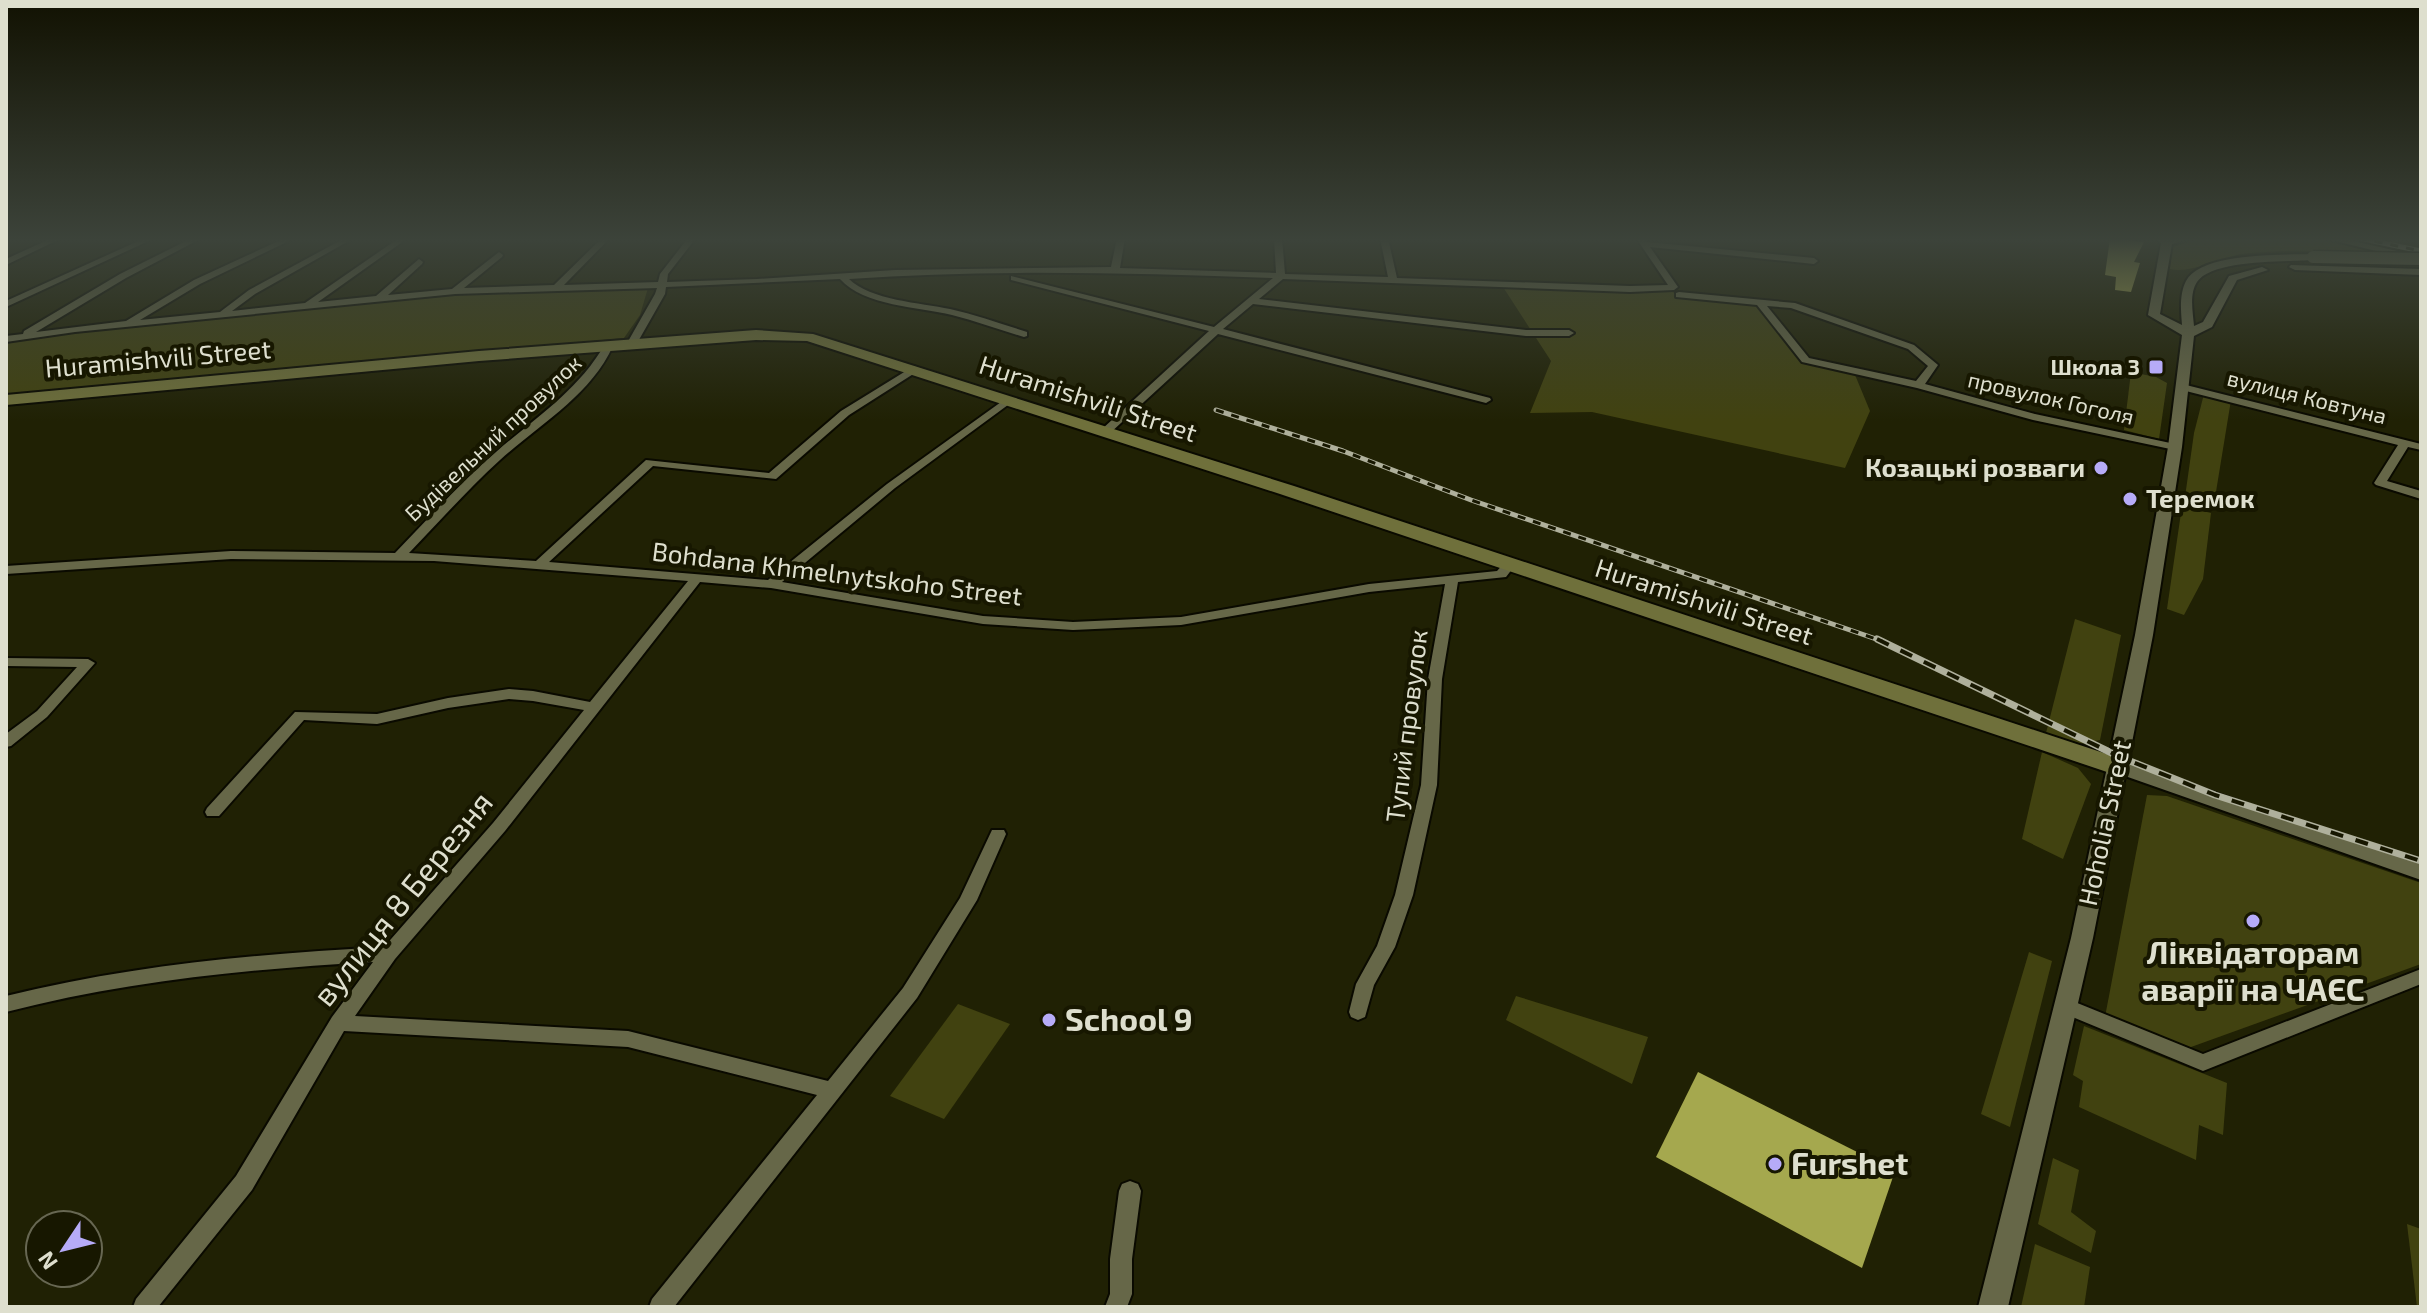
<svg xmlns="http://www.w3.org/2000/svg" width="2427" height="1313" font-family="'Exo 2',sans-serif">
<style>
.green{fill:#414210}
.building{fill:#a5a84e}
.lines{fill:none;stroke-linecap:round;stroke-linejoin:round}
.minor-casing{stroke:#0a0a00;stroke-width:4}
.tertiary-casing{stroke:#0a0a00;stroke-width:4}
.secondary-casing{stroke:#0a0a00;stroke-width:4}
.minor{fill:#666748;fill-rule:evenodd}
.tertiary{fill:#666748;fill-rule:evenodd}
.secondary{fill:#6f703b;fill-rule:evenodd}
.rail-far1-casing{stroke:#afb09c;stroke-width:5}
.rail-casing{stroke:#afb09c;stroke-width:7}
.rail-far1{stroke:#171700;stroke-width:3;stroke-dasharray:8;stroke-linecap:butt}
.rail{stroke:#171700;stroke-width:4;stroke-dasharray:13;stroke-linecap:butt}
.tertiary-bridge-casing{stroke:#0a0a00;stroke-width:15;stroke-linecap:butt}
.tertiary-bridge{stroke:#666748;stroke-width:12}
.poi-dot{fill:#b6abf8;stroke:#171700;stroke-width:3}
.labels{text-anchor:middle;stroke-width:8;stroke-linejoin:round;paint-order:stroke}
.far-poi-label{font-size:22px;font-weight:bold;fill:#dedfce;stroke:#171700;text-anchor:end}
.far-street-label{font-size:22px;fill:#dedfce;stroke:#171700}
.street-label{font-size:26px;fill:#dedfce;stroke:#171700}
.poi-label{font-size:26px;font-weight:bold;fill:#dedfce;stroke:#171700;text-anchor:end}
.near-street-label{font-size:32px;fill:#dedfce;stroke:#171700}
.near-poi-label{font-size:32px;font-weight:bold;fill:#dedfce;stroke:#171700;text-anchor:start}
</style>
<rect width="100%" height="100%" fill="#202104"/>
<g class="green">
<path d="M 2205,238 L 2320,238 L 2390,253 C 2341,252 2290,248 2241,254 C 2219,258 2190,274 2170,269 L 2172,247 Z"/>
<path d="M 1503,287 L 1666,289 L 1679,295 L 1760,303 L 1806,360 L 1853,370 L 1870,411 L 1845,468 L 1592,412 L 1530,413 L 1551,361 Z"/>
<path d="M 648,288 L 640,315 L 624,338 L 6,395 L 6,341 L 452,293 Z"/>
<path d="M 2131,372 L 2156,377 L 2167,383 L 2159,439 L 2124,430 Z"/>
<path d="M 2204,394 L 2231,400 L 2214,504 L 2185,497 L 2194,433 Z"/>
<path d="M 2182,506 L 2211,513 L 2203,579 L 2184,615 L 2167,609 Z"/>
<path d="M 2075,619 L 2121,635 L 2100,740 L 2073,745 L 2045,737 Z"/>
<path d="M 2042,752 L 2078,768 L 2091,784 L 2063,859 L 2022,839 Z"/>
<path d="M 2147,795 L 2167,796 L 2421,883 L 2421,964 L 2180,1051 L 2105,1017 Z"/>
<path d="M 2029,952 L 2052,961 L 2010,1127 L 1981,1114 Z"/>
<path d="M 1516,996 L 1648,1037 L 1632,1084 L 1506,1020 Z"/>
<path d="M 958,1004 L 1010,1024 L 944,1119 L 890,1096 Z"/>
<path d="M 2084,1026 L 2227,1083 L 2223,1135 L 2199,1125 L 2196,1160 L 2079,1107 L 2083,1081 L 2073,1075 Z"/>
<path d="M 2053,1158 L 2079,1170 L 2071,1212 L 2096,1231 L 2091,1253 L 2038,1224 Z"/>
<path d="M 2407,1224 L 2421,1229 L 2421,1307 L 2417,1307 Z"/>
<path d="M 2035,1244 L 2090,1267 L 2084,1307 L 2021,1307 Z"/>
</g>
<g class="building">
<path d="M 2110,238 L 2144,242 L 2134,262 L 2140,263 L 2131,292 L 2115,290 L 2116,277 L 2105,275 Z"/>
<path d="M 1698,1072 L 1895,1171 L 1862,1268 L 1656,1157 Z"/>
</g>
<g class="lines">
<defs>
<g id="minor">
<path d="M 52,238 L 62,238 L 6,265 L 6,259 Z"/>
<path d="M 145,238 L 155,238 L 6,307 L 6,301 Z"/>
<path d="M 192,238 L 202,238 L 126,278 L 36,332 L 126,321 L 194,280 L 285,238 L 295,238 L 200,284 L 140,320 L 220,312 L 249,290 L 345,238 L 354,238 L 255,294 L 232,311 L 305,303 L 399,238 L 408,238 L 318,302 L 376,296 L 419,259 L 423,262 L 422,264 L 388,295 L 452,289 L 499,252 L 503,255 L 502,257 L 464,288 L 554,285 L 602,238 L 610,238 L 564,285 L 658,282 L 660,274 L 688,238 L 696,238 L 668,274 L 667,282 L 757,279 L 895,270 L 1111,267 L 1117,238 L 1125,238 L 1120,268 L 1276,273 L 1274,238 L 1282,238 L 1285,274 L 1388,277 L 1380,238 L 1388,238 L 1397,278 L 1630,286 L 1668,285 L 1636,238 L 1644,238 L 1647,242 L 1814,258 L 1818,261 L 1814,264 L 1650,247 L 1678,287 L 1674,290 L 1630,292 L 1283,279 L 1259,299 L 1526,330 L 1569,330 L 1574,333 L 1569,336 L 1526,336 L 1253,304 L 1223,329 L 1490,398 L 1491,400 L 1486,403 L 1218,334 L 1109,434 L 1101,434 L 1101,430 L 1209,331 L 1011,280 L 1011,276 L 1214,327 L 1273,278 C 1132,273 990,269 849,279 C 870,300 921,303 950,309 C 976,315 1002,324 1027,332 L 1027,336 L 1024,337 C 1000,330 976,321 952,315 C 919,307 864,306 840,279 L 666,287 L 665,294 L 636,345 L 631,348 L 626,345 L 655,294 L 657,288 L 455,294 L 75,332 L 6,342 L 6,336 L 23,334 L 24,331 L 120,274 Z"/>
<path d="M 1679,292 L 1795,303 L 1914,345 L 1938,365 L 1925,384 L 2035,414 L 2175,444 L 2181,447 L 2175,450 L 2033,420 L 1917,388 L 1802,362 L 1757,305 L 1676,297 L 1676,293 ZM 1767,306 L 1791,308 L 1908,349 L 1928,366 L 1916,381 L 1809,358 Z"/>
<path d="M 608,343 L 613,346 C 590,396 540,424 500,460 C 468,489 439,522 409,553 L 536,561 L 646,460 L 769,473 L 841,411 L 914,366 L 919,369 L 918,371 L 849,415 L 776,479 L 653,466 L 549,562 L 768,580 L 887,484 L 1008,397 L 1013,400 L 1012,402 L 895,488 L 782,582 L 983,616 L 1073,622 L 1181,617 L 1369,584 L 1497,571 L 1506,561 L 1514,561 L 1516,564 L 1506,577 L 1458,582 L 1442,679 L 1437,785 L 1413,895 L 1395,947 L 1374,985 L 1365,1017 L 1358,1020 L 1351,1017 L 1349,1012 L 1356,984 L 1377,946 L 1395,895 L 1421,785 L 1428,679 L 1445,584 L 1369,592 L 1181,625 L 1073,630 L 983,624 L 771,588 L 700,582 L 505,831 L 395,959 L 355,1016 L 628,1031 L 828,1081 L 903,988 L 960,898 L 992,830 L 1004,830 L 1006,834 L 977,900 L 917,998 L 674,1307 L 649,1307 L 652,1299 L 817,1095 L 628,1047 L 344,1031 L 252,1190 L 158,1307 L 133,1307 L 136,1299 L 236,1176 L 332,1017 L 373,962 C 249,969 127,981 6,1012 L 6,996 C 131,965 256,954 384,947 L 493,823 L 584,710 L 533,701 L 509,699 L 448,708 L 377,724 L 304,720 L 219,816 L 207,816 L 205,812 L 207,808 L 295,712 L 377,714 L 448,698 L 509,689 L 533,691 L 590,702 L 688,581 L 434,561 L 231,559 L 6,574 L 6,566 L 231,551 L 395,553 C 428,519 460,483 496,452 C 536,417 578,391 605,344 Z"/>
<path d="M 2182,384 L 2421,444 L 2421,450 L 2408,447 L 2387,481 L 2421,491 L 2421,499 L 2376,485 L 2374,483 L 2398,445 L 2178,389 L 2177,387 Z"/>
<path d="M 6,658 L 88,659 L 95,663 L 47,717 L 11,746 L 6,747 L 6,734 L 37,711 L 77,667 L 6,666 Z"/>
<path d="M 2421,969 L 2421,984 L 2203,1071 L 2058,1011 L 2056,1006 L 2058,1001 L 2065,998 L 2203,1054 Z"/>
<path d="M 1130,1181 L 1138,1184 L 1141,1191 L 1132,1259 L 1132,1294 L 1127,1307 L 1105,1307 L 1110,1294 L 1110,1259 L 1119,1191 L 1122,1184 Z"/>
</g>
<g id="tertiary">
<path d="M 2153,238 L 2192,238 L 2172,244 L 2160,314 L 2182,325 C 2181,311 2179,295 2186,281 C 2201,252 2284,255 2313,254 L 2318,257 L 2313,260 C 2287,262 2212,259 2197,282 C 2189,294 2193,313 2194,326 L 2203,322 L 2229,276 L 2262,267 L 2268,270 L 2237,280 L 2212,327 L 2194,336 L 2182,447 L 2153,635 L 2128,763 L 2421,864 L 2421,880 L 2125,776 L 2093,938 L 2008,1307 L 1978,1307 L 2071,938 L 2135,635 L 2168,447 L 2182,335 L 2148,315 L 2161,243 Z"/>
<path d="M 2323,238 L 2340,238 L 2419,256 L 2421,262 Z"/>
<path d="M 2291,265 L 2421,269 L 2421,275 L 2295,270 L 2289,267 Z"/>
</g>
<path id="secondary" d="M 756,330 L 813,334 L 1294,486 L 2125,760 L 2128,766 L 2125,772 L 2107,772 L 1280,494 L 807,341 L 756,340 L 479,361 L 6,405 L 6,395 L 479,351 Z"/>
</defs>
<use href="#minor" class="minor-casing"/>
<use href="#tertiary" class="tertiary-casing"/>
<use href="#secondary" class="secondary-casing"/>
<use href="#minor" class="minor"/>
<use href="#tertiary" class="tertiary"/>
<use href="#secondary" class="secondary"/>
<defs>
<g id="rail-far1">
<path d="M 2359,238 L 2421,251"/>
<path d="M 1216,410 L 1343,451 L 1471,500 L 1882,641"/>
</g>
<path id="rail" d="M 1877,639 L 2120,757 L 2215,795 L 2421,861"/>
</defs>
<use href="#rail-far1" class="rail-far1-casing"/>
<use href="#rail" class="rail-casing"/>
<use href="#rail-far1" class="rail-far1"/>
<use href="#rail" class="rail"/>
<defs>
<path id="tertiary-bridge" d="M 2313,257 L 2421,259"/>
</defs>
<use href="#tertiary-bridge" class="tertiary-bridge-casing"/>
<use href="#tertiary-bridge" class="tertiary-bridge"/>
</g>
<linearGradient id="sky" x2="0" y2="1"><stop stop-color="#121202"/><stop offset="0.57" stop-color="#3c433a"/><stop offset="1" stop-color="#3c433a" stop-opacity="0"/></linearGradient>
<rect width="2427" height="421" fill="url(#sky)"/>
<g class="poi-dot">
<rect x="2148" y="359" width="16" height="16" rx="4"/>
<circle cx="2101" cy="468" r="8"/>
<circle cx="2130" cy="499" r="8"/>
<circle cx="2253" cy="921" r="8"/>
<circle cx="1049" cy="1020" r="8"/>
<circle cx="1775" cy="1164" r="8"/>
</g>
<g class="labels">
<g class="far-poi-label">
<text x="2140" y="375">Школа 3</text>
</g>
<g class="far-street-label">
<text transform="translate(2307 397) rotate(14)" y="8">вулиця Ковтуна</text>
<text transform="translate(2051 398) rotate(13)" y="8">провулок Гоголя</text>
<text transform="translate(493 438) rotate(-43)" y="8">Будівельний провулок</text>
</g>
<g class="street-label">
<text transform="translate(158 359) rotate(-5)" y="9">Huramishvili Street</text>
<text transform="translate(1088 399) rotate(18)" y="9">Huramishvili Street</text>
<text transform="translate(837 574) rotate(7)" y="9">Bohdana Khmelnytskoho Street</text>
<text transform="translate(1704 602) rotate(18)" y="9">Huramishvili Street</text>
<text transform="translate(1407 726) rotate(-83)" y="9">Тупий провулок</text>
<text transform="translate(2105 823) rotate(-78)" y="9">Hoholia Street</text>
</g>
<g class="poi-label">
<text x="2085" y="477">Козацькі розваги</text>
<text x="2146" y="508" text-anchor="start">Теремок</text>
</g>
<g class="near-street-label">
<text transform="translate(403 899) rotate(-51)" y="11">вулиця 8 Березня</text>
</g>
<g class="near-poi-label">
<text x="2253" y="964" text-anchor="middle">Ліквідаторам<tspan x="2253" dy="37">аварії на ЧАЄС</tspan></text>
<text x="1065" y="1031">School 9</text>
<text x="1791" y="1175">Furshet</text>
</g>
</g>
<rect width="2427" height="1313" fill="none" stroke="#dedfce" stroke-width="16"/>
<g transform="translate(64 1249) rotate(235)"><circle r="38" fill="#171700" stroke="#676752" stroke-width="2"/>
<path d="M0-6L14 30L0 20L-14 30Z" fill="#b6abf8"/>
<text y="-12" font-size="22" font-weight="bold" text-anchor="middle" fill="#dedfce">N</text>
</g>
</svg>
